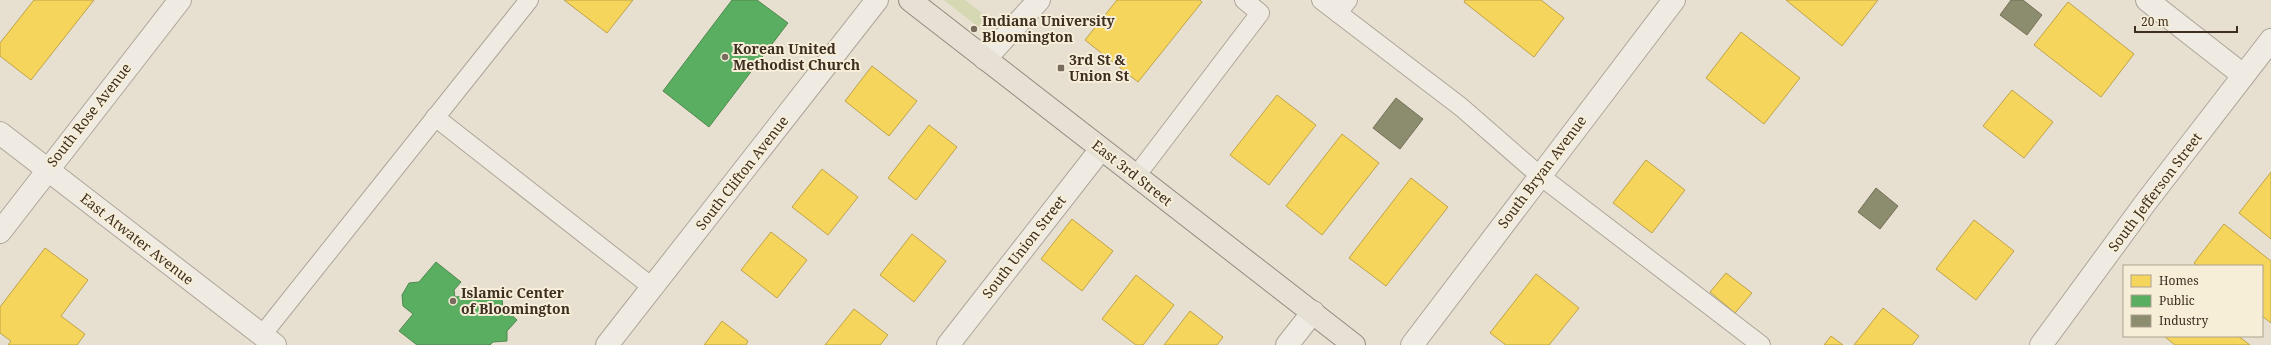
<svg xmlns="http://www.w3.org/2000/svg" width="2271" height="345" font-family="'Noto Serif',serif">
<style>
.green{fill:#d6d7b3}
.homes{fill:#f6d55c;stroke:#bea34a}
.public{fill:#5aae61;stroke:#51884e}
.industry{fill:#8c8c6e;stroke:#747057}
.lines{fill:none;stroke-linecap:round;stroke-linejoin:round}
.service-casing{stroke:#ada599;stroke-width:20}
.minor-casing{stroke:#ada599;stroke-width:24}
.tertiary-casing{stroke:#ada599;stroke-width:24}
.primary-casing{stroke:#928b80;stroke-width:24}
.service{stroke:#efebe3;stroke-width:18}
.minor{stroke:#efebe3;stroke-width:22}
.tertiary{stroke:#efebe3;stroke-width:22}
.primary{stroke:#e6e1d4;stroke-width:22}
.poi-dot{fill:#786c5e;stroke:#f7eed8;stroke-width:1.5}
.labels{text-anchor:middle;stroke-width:4;stroke-linejoin:round;paint-order:stroke}
.poi-label{font-size:14px;font-weight:bold;fill:#3d2e20;stroke:#f7eed8;text-anchor:start}
.street-label{font-size:14px;fill:#3d2e20;stroke:#f7eed8}
</style>
<rect width="100%" height="100%" fill="#e7e0d1"/>
<path class="green" d="M 944,0 L 965,0 L 995,23 L 986,28 L 977,26 Z"/>
<g class="homes">
<path d="M 34,0 L 94,0 L 31,80 L 0,56 L 0,43 Z"/>
<path d="M 564,0 L 633,0 L 607,33 Z"/>
<path d="M 1117,0 L 1200,0 L 1202,2 L 1138,82 L 1085,40 Z"/>
<path d="M 1465,0 L 1541,0 L 1564,18 L 1534,57 L 1464,2 Z"/>
<path d="M 1786,0 L 1878,0 L 1842,46 Z"/>
<path d="M 2068,2 L 2134,54 L 2101,97 L 2034,45 Z"/>
<path d="M 1741,32 L 1800,78 L 1764,124 L 1706,78 Z"/>
<path d="M 872,66 L 917,101 L 889,136 L 845,101 Z"/>
<path d="M 2012,90 L 2053,122 L 2024,158 L 1983,126 Z"/>
<path d="M 1277,95 L 1316,125 L 1269,185 L 1230,155 Z"/>
<path d="M 929,125 L 957,147 L 916,200 L 888,178 Z"/>
<path d="M 1342,134 L 1379,163 L 1322,235 L 1286,206 Z"/>
<path d="M 1646,160 L 1685,190 L 1652,233 L 1613,203 Z"/>
<path d="M 822,169 L 858,197 L 828,235 L 792,207 Z"/>
<path d="M 2271,172 L 2271,239 L 2239,213 Z"/>
<path d="M 1411,178 L 1448,207 L 1386,286 L 1349,258 Z"/>
<path d="M 1072,219 L 1113,251 L 1082,291 L 1041,259 Z"/>
<path d="M 1974,220 L 2014,251 L 1976,300 L 1936,269 Z"/>
<path d="M 2224,224 L 2271,261 L 2271,323 L 2262,316 L 2262,266 L 2198,266 L 2194,263 Z"/>
<path d="M 771,232 L 807,260 L 777,298 L 741,270 Z"/>
<path d="M 912,234 L 946,261 L 914,302 L 880,275 Z"/>
<path d="M 45,248 L 88,280 L 61,316 L 85,334 L 77,345 L 8,345 L 11,341 L 0,333 L 0,307 Z"/>
<path d="M 1726,273 L 1752,293 L 1735,313 L 1710,292 Z"/>
<path d="M 1536,274 L 1579,308 L 1549,345 L 1506,345 L 1490,333 Z"/>
<path d="M 1136,275 L 1174,305 L 1143,345 L 1136,345 L 1102,319 Z"/>
<path d="M 1883,308 L 1919,336 L 1912,345 L 1854,345 Z"/>
<path d="M 854,309 L 888,335 L 880,345 L 825,345 Z"/>
<path d="M 1190,311 L 1223,337 L 1217,345 L 1164,345 Z"/>
<path d="M 722,321 L 748,341 L 746,345 L 704,345 Z"/>
<path d="M 1831,336 L 1843,345 L 1824,345 Z"/>
<path d="M 2164,336 L 2238,336 L 2250,345 L 2175,345 Z"/>
</g>
<g class="public">
<path d="M 732,0 L 757,0 L 788,23 L 709,127 L 663,91 Z"/>
<path d="M 436,262 L 461,282 L 454,290 L 455,297 L 467,296 L 475,286 L 484,294 L 501,292 L 503,307 L 517,320 L 507,331 L 507,341 L 493,342 L 490,345 L 417,345 L 399,331 L 413,314 L 403,306 L 402,295 L 409,283 L 419,282 Z"/>
</g>
<g class="industry">
<path d="M 2011,0 L 2023,0 L 2042,15 L 2027,35 L 2000,15 Z"/>
<path d="M 1396,98 L 1423,119 L 1400,149 L 1373,128 Z"/>
<path d="M 1876,188 L 1898,206 L 1880,229 L 1858,212 Z"/>
</g>
<g class="lines">
<defs>
<g id="service">
<path d="M 1321,0 L 1461,107 L 1539,175 L 1761,345"/>
<path d="M 1338,13 L 1348,0"/>
<path d="M 435,117 L 652,287"/>
<path d="M 1136,176 L 1260,13 L 1244,0"/>
<path d="M 262,335 L 529,0"/>
</g>
<g id="minor">
<path d="M 2147,0 L 2243,75"/>
<path d="M 0,133 L 275,345"/>
<path d="M 0,232 L 180,0"/>
<path d="M 607,345 L 877,0"/>
<path d="M 948,345 L 1101,149"/>
<path d="M 1412,345 L 1674,0"/>
<path d="M 2041,345 L 2146,202 L 2271,40"/>
</g>
<g id="tertiary">
<path d="M 985,59 L 1039,0"/>
<path d="M 1287,345 L 1313,312"/>
</g>
<path id="primary" d="M 910,0 L 1354,345"/>
</defs>
<use href="#service" class="service-casing"/>
<use href="#minor" class="minor-casing"/>
<use href="#tertiary" class="tertiary-casing"/>
<use href="#primary" class="primary-casing"/>
<use href="#service" class="service"/>
<use href="#minor" class="minor"/>
<use href="#tertiary" class="tertiary"/>
<use href="#primary" class="primary"/>
</g>
<g class="poi-dot">
<circle cx="974" cy="29" r="4"/>
<circle cx="725" cy="57" r="4"/>
<rect x="1057" y="64" width="8" height="8" rx="2"/>
<circle cx="453" cy="301" r="4"/>
</g>
<g class="labels">
<g class="poi-label">
<text x="982" y="26">Indiana University<tspan x="982" dy="16">Bloomington</tspan></text>
<text x="733" y="54">Korean United<tspan x="733" dy="16">Methodist Church</tspan></text>
<text x="1069" y="65">3rd St &amp;<tspan x="1069" dy="16">Union St</tspan></text>
<text x="461" y="298">Islamic Center<tspan x="461" dy="16">of Bloomington</tspan></text>
</g>
<g class="street-label">
<text transform="translate(89 115) rotate(-52)" y="5">South Rose Avenue</text>
<text transform="translate(1542 172) rotate(-53)" y="5">South Bryan Avenue</text>
<text transform="translate(742 173) rotate(-52)" y="5">South Clifton Avenue</text>
<text transform="translate(1132 173) rotate(38)" y="5">East 3rd Street</text>
<text transform="translate(2155 192) rotate(-53)" y="5">South Jefferson Street</text>
<text transform="translate(137 239) rotate(38)" y="5">East Atwater Avenue</text>
<text transform="translate(1024 247) rotate(-52)" y="5">South Union Street</text>
</g>
</g>
<rect x="2123" y="265" width="140" height="72" fill="#f7eed8" stroke="#ada18e"/>
<rect x="2131" y="275" width="20" height="12" fill="#f6d55c" stroke="#ada18e"/>
<text x="2159" y="285" font-size="12" fill="#3d2e20">Homes</text>
<rect x="2131" y="295" width="20" height="12" fill="#5aae61" stroke="#ada18e"/>
<text x="2159" y="305" font-size="12" fill="#3d2e20">Public</text>
<rect x="2131" y="315" width="20" height="12" fill="#8c8c6e" stroke="#ada18e"/>
<text x="2159" y="325" font-size="12" fill="#3d2e20">Industry</text>
<path d="M2135 26v6h102v-6" fill="none" stroke="#3d2e20" stroke-width="2"/>
<text x="2141" y="26" font-size="12" fill="#3d2e20" stroke="#f7eed8" stroke-width="3" paint-order="stroke">20 m</text>
</svg>
